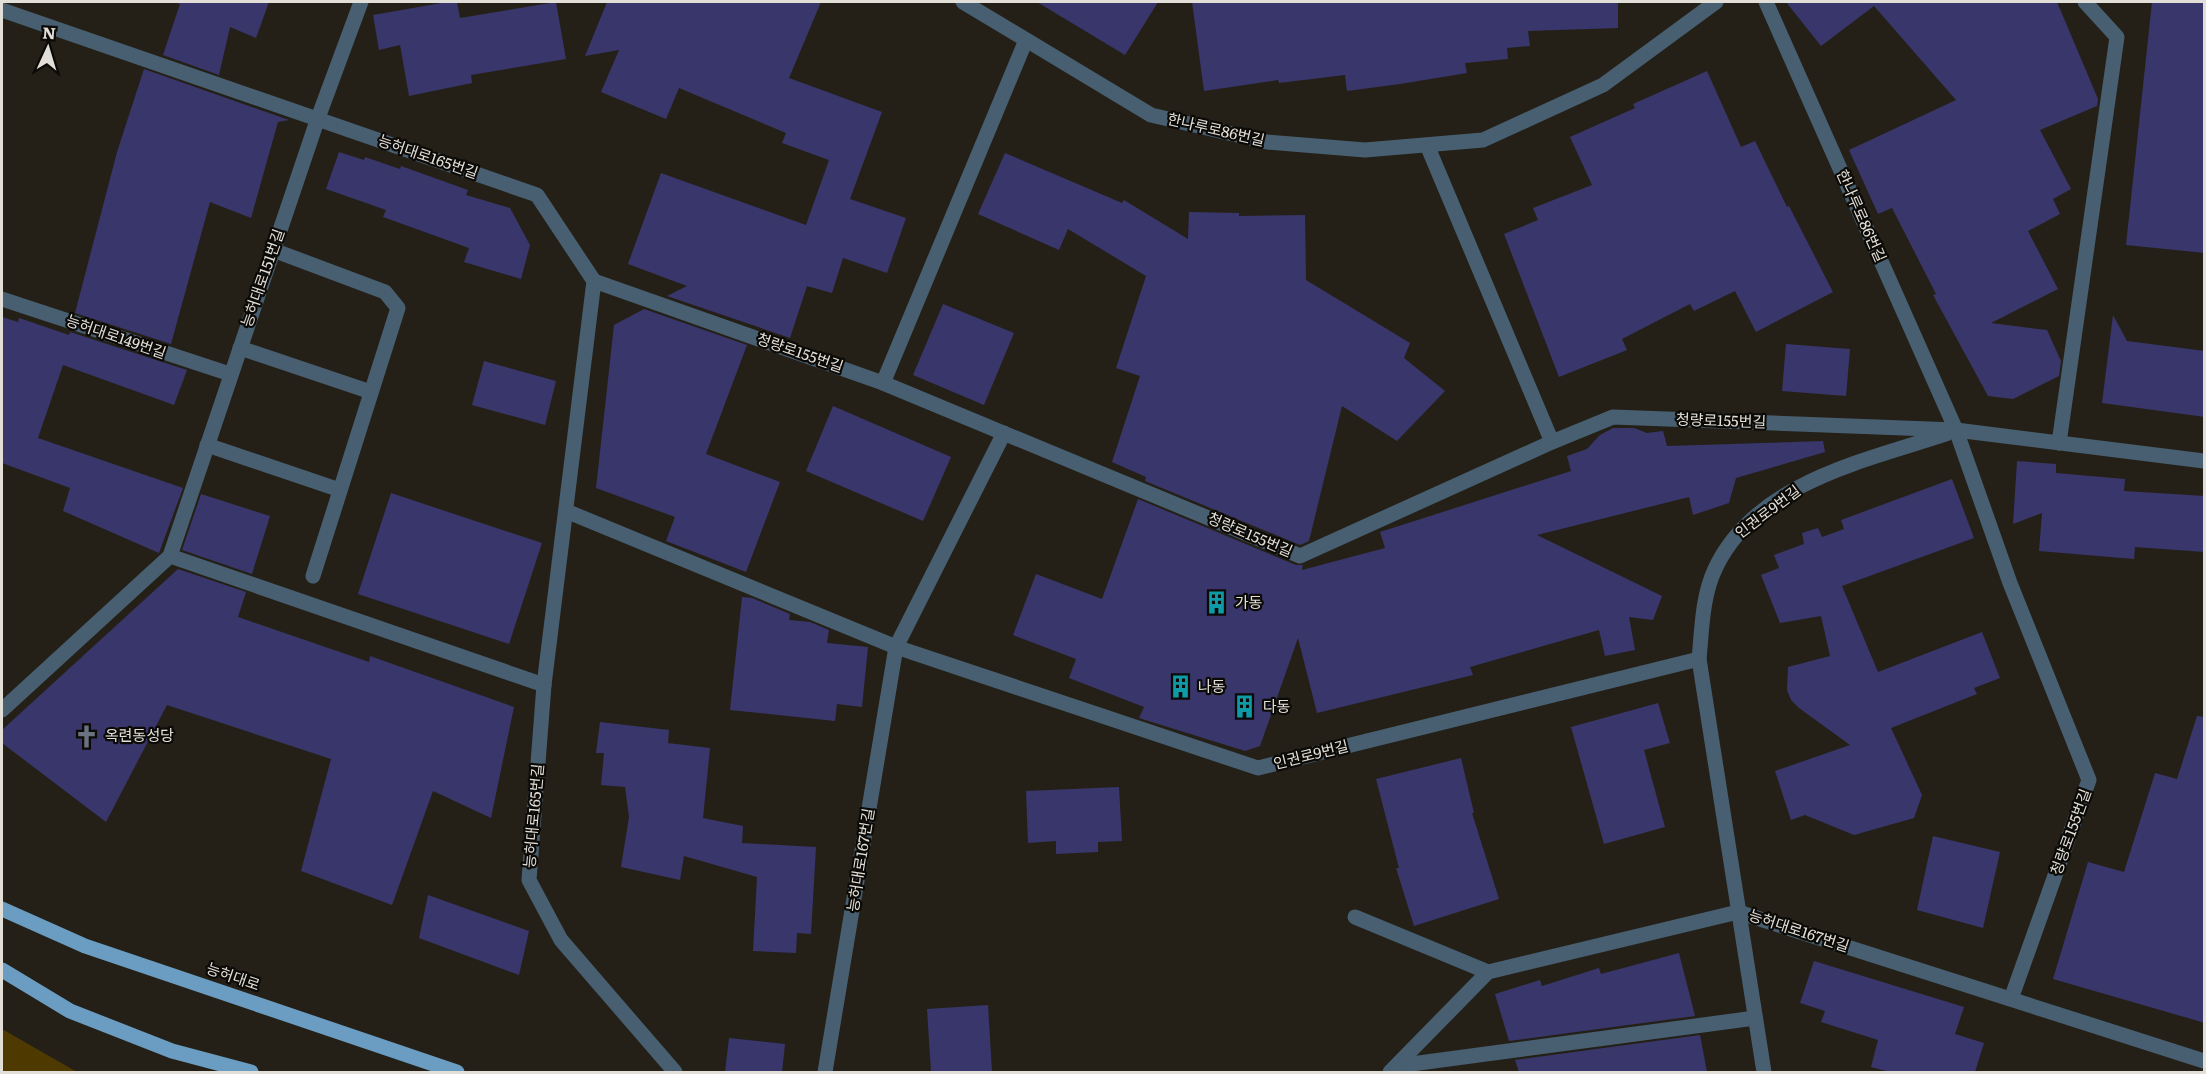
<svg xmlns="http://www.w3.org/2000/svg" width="2206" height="1074" font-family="Literata,'Noto Sans KR',serif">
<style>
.green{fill:#4e3900}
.building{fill:#39366b}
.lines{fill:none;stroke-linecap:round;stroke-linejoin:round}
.minor{stroke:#475f70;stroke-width:15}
.major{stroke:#6a9dc1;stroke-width:15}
.labels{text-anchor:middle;stroke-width:4.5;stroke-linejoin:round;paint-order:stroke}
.street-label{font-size:15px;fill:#e2dfd9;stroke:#0c0a07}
.poi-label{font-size:15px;fill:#e2dfd9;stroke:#0c0a07;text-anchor:start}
</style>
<rect width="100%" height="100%" fill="#242018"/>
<path class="green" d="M 2,1029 L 77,1072 L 2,1072 Z"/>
<g class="building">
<path d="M 174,2 L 269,2 L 256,38 L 230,27 L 219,75 L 163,55 L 180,4 Z"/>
<path d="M 447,2 L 457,2 L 460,18 L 556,2 L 566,59 L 471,75 L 472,83 L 409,96 L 400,45 L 379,50 L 373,15 Z"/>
<path d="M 607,2 L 821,2 L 789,78 L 882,112 L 850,199 L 906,218 L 887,273 L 843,258 L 832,293 L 807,286 L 790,338 L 667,296 L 687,286 L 628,264 L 661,173 L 806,225 L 829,160 L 782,143 L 786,133 L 679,88 L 666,119 L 601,92 L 619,50 L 585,56 Z"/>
<path d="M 1037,2 L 1158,2 L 1125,55 Z"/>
<path d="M 1192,2 L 1618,2 L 1618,28 L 1528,31 L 1530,46 L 1507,48 L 1508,59 L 1465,63 L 1467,73 L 1400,84 L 1347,91 L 1345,75 L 1279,83 L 1278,80 L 1204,91 Z"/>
<path d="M 1786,2 L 2057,2 L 2098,99 L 2097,106 L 2040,130 L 2071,189 L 2053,199 L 2060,214 L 2028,231 L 2058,289 L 1991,323 L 2047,330 L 2061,361 L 2059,376 L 2013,399 L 1988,396 L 1933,295 L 1936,294 L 1892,208 L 1878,214 L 1849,150 L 1956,100 L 1874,6 L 1821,46 Z"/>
<path d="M 2152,2 L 2205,2 L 2205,253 L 2126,245 Z"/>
<path d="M 144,69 L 289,120 L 278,122 L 251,218 L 210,202 L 171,344 L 75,313 L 117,152 Z"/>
<path d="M 1707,71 L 1741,147 L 1755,141 L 1787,207 L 1789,206 L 1833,292 L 1756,332 L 1735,291 L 1694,311 L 1690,304 L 1622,339 L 1627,350 L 1559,377 L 1504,234 L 1538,220 L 1533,208 L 1592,185 L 1570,137 L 1635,108 L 1633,104 Z"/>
<path d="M 339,152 L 364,160 L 365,157 L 400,169 L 401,166 L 468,190 L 466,195 L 510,208 L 530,245 L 521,279 L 464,262 L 469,248 L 383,217 L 386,210 L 326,189 Z"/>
<path d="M 1005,153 L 1122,203 L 1124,200 L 1188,239 L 1189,212 L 1239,213 L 1239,216 L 1305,215 L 1306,280 L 1410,343 L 1404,358 L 1445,391 L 1397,441 L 1342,406 L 1309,541 L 1300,545 L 1145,481 L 1146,477 L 1112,462 L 1140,376 L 1116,368 L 1146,276 L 1068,229 L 1059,250 L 978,214 Z"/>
<path d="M 943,304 L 1014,333 L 984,405 L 913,375 Z"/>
<path d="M 644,309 L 747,345 L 706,454 L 780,482 L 746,572 L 666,541 L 675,517 L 596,488 L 614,325 Z"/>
<path d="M 2113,315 L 2127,341 L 2205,351 L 2205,417 L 2102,403 Z"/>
<path d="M 2,317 L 18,322 L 19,318 L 69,335 L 70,332 L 187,370 L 174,405 L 63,365 L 38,438 L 183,488 L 159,553 L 63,511 L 70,488 L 2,463 Z"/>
<path d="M 1786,344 L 1850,349 L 1846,396 L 1782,391 Z"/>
<path d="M 484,361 L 556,381 L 545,425 L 472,405 Z"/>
<path d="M 833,406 L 951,457 L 923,521 L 806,471 Z"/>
<path d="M 1613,428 L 1634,428 L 1647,433 L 1663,431 L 1667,446 L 1823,441 L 1825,452 L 1736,478 L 1729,503 L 1693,515 L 1689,497 L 1537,535 L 1662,596 L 1653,620 L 1629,617 L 1635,650 L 1605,656 L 1599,630 L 1470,667 L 1473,675 L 1317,713 L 1298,638 L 1260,746 L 1245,751 L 1139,718 L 1144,707 L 1069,678 L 1076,659 L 1013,635 L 1036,574 L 1102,599 L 1138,499 L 1296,565 L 1303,565 L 1302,570 L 1385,548 L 1380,532 L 1571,471 L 1567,456 L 1587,449 L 1600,435 Z"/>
<path d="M 2017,461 L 2056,464 L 2056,473 L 2125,479 L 2124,491 L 2205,496 L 2205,552 L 2135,547 L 2134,559 L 2039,551 L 2042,513 L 2013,524 Z"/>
<path d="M 1952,479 L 1974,538 L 1842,586 L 1878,672 L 1982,632 L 2000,678 L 1974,688 L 1977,694 L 1891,728 L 1922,795 L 1914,818 L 1854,835 L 1805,815 L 1791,820 L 1775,771 L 1850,745 L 1799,708 L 1791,700 L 1787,690 L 1788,667 L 1830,656 L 1821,616 L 1780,623 L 1761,575 L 1779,568 L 1774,555 L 1804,544 L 1802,533 L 1818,528 L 1822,537 L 1844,529 L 1841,520 Z"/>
<path d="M 391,493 L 542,543 L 509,644 L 358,594 Z"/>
<path d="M 201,494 L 270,516 L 252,574 L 182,550 Z"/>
<path d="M 178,569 L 246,592 L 238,617 L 369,662 L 370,656 L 514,707 L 491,818 L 433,791 L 392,905 L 301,871 L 331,759 L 167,705 L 106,822 L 2,743 L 2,730 Z"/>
<path d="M 742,597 L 752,598 L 790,614 L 789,620 L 810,622 L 829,630 L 827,643 L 868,647 L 862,707 L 837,704 L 835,721 L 730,710 Z"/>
<path d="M 1658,703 L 1670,743 L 1644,750 L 1665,827 L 1604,844 L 1571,727 Z"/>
<path d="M 2197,716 L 2205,717 L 2205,1023 L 2053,979 L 2088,862 L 2124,872 L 2155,773 L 2177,779 Z"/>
<path d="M 600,722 L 669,730 L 668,743 L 710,748 L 703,818 L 743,826 L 742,843 L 816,847 L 811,934 L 797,933 L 796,953 L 753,951 L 757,877 L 684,856 L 680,880 L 621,867 L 629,817 L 625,787 L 601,785 L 604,753 L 596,753 Z"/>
<path d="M 1461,758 L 1474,813 L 1472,813 L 1499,899 L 1414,926 L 1396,868 L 1399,868 L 1376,779 Z"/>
<path d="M 1119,787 L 1122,841 L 1098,842 L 1098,852 L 1056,854 L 1056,841 L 1028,843 L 1026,791 Z"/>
<path d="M 1933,836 L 2000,852 L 1983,928 L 1917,910 Z"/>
<path d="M 428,895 L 529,931 L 519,975 L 419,938 Z"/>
<path d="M 1679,953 L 1695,1016 L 1509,1041 L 1495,994 L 1540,980 L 1542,986 L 1599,968 L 1601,974 Z"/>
<path d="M 1814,961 L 1964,1007 L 1955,1034 L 1984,1043 L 1975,1072 L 1890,1072 L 1871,1067 L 1878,1040 L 1821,1022 L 1825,1011 L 1800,1003 Z"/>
<path d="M 988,1005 L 992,1072 L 931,1072 L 927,1009 Z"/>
<path d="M 1700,1035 L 1707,1072 L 1519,1072 L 1515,1060 Z"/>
<path d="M 729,1038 L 785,1044 L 782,1072 L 725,1072 Z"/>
</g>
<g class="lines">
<g class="minor">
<path d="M 963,2 L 1151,115 L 1267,142 L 1365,150 L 1483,140 L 1603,85 L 1716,2"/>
<path d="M 1766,2 L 1956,430 L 2010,583 L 2089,780 L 2011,999"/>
<path d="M 2,10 L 537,195 L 594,281 L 544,685 L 529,880 L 561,940 L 675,1072"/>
<path d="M 1427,145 L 1552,442"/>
<path d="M 273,250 L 385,292 L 398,308 L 313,576"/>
<path d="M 594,281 L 883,383 L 1300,556 L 1552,442 L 1613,417 L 1956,430 L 2204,461"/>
<path d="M 2,299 L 230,374"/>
<path d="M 240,348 L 371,392"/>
<path d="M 883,383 L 1026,40"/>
<path d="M 2059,443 L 2117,37 L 2085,2"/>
<path d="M 207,445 L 340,490"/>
<path d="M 566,511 L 896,647 L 1258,768 L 1699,659"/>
<path d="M 170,556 L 544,685"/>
<path d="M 2,710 L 170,556 L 318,118 L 361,2"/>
<path d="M 1355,917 L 1488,972"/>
<path d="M 1404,1065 L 1755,1018"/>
<path d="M 825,1072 L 896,647 L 1004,433"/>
<path d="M 1390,1072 L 1488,972 L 1738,912 L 2204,1061"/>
<path d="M 1764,1072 L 1699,659 C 1702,629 1702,597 1715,569 C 1755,483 1864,461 1946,434"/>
</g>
<g class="major">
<path d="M 2,909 L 85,946 L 457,1072"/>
<path d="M 2,970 L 70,1011 L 172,1051 L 251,1072"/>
</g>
</g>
<defs>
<symbol id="building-bare" viewBox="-9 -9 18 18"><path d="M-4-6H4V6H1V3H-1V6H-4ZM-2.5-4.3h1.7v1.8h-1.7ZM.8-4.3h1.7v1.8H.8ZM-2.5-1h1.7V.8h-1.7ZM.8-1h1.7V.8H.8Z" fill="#0f9aa8" stroke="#0c0a07" stroke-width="2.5" paint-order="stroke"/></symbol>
<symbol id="church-bare" viewBox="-9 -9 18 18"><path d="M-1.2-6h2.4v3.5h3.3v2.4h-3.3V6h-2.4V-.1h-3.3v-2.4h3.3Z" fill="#6b7280" stroke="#0c0a07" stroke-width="2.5" paint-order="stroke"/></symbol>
</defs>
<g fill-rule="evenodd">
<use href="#building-bare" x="1200" y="586" width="33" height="33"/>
<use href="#building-bare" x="1164" y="670" width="33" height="33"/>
<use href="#building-bare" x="1228" y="690" width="33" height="33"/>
<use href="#church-bare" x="70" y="720" width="33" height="33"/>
</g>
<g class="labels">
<g class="street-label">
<text transform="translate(1216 130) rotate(13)" y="5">한나루로86번길</text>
<text transform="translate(428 157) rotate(19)" y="5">능허대로165번길</text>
<text transform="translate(1861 216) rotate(66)" y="5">한나루로86번길</text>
<text transform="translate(263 278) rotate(-71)" y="5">능허대로151번길</text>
<text transform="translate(116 337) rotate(19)" y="5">능허대로149번길</text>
<text transform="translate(800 353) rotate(19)" y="5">청량로155번길</text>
<text transform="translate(1721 421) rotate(2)" y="5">청량로155번길</text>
<text transform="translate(1768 512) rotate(-37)" y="5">인권로9번길</text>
<text transform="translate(1250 535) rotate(23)" y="5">청량로155번길</text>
<text transform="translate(1311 755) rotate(-14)" y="5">인권로9번길</text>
<text transform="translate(534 816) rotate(-85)" y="5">능허대로165번길</text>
<text transform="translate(2071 832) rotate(-70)" y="5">청량로155번길</text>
<text transform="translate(861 860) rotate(-81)" y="5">능허대로167번길</text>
<text transform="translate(1799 931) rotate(18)" y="5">능허대로167번길</text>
<text transform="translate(233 977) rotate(19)" y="5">능허대로</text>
</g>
<g class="poi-label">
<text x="1235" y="608">가동</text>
<text x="1198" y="692">나동</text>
<text x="1263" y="712">다동</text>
<text x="105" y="741">옥련동성당</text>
</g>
</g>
<rect width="2206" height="1074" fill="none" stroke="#e2dfd9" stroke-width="6"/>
<g transform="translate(48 48) rotate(4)" stroke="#0c0a07" stroke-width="4.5" paint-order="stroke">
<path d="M0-4.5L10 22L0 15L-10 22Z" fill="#e2dfd9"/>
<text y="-9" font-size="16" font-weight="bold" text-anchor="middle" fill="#e2dfd9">N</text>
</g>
</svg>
